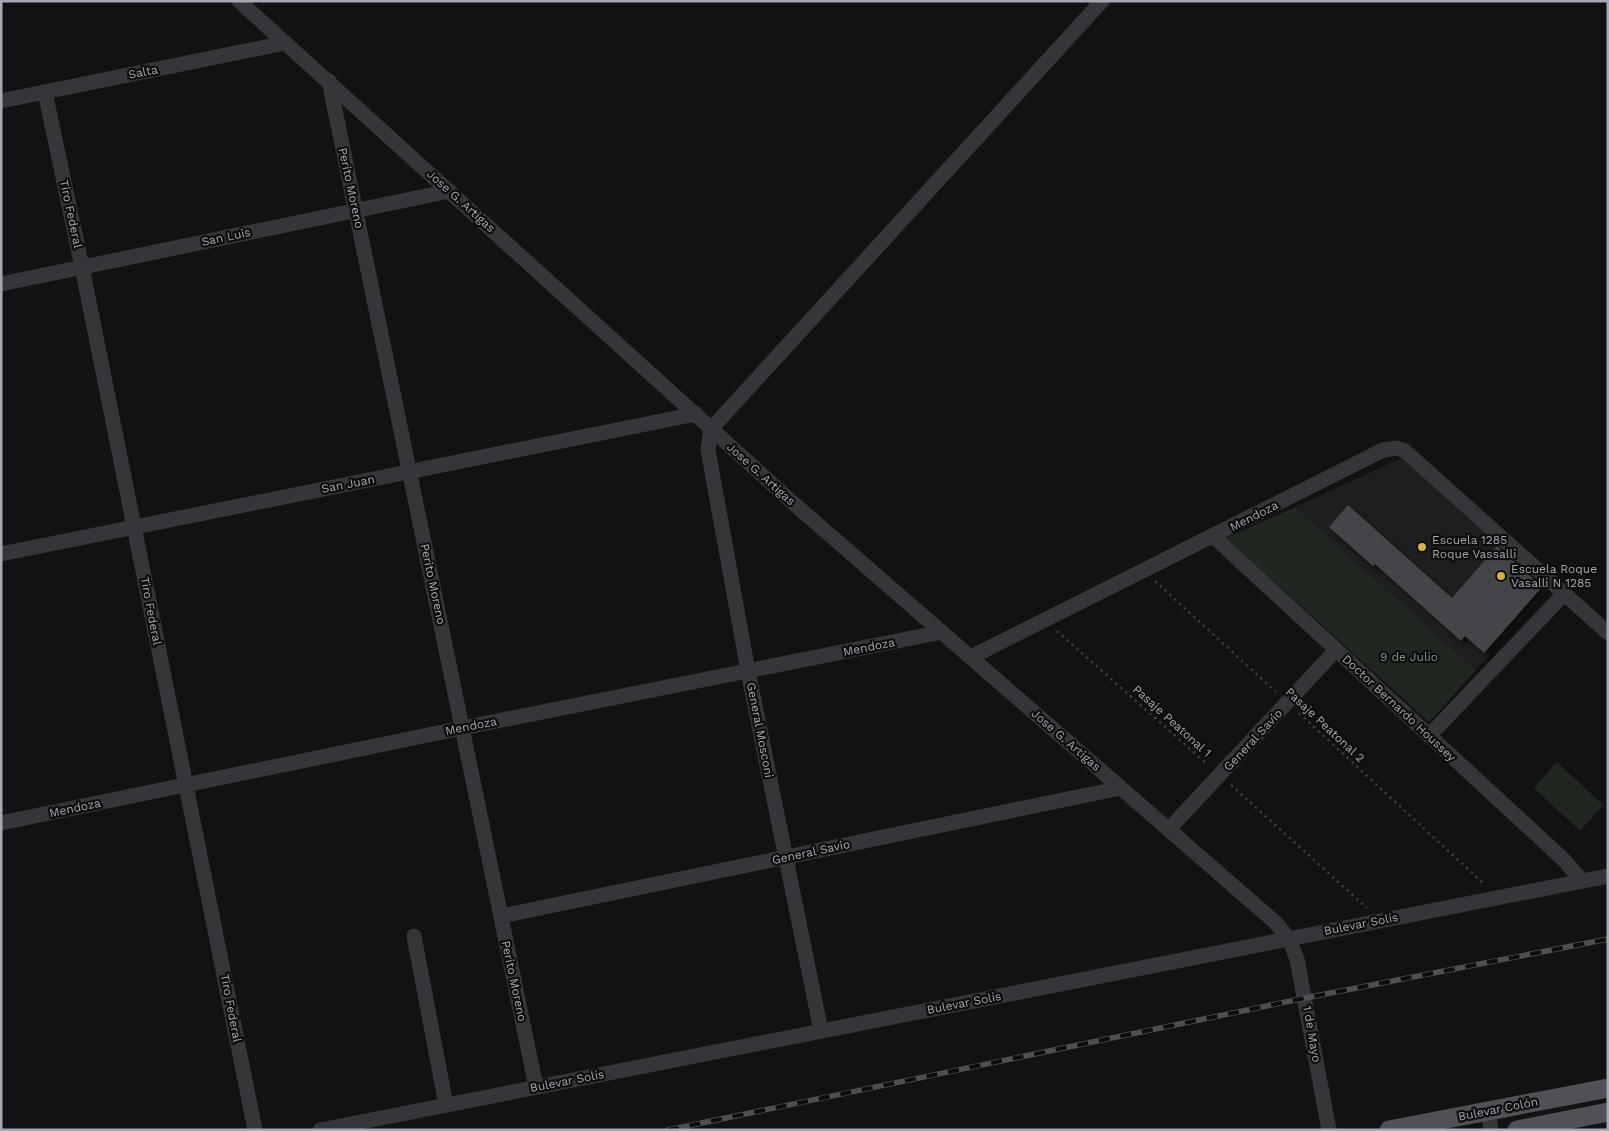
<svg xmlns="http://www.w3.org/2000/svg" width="1609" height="1131" font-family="'Work Sans',sans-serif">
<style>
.built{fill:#1e1e20}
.green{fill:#202721}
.building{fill:#444448;filter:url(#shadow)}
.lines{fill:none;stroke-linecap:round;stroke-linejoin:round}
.path{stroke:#393a3e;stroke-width:2.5;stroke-dasharray:2.5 4;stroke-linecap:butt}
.minor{stroke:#353639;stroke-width:15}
.major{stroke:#505156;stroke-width:19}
.rail-casing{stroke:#4e4f54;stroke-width:5.5}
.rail{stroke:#0d0d0e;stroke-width:4;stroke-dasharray:11;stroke-linecap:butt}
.poi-dot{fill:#d9af44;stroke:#0d0d0e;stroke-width:2}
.labels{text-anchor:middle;stroke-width:4.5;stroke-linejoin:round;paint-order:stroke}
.street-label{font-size:12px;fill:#a5a8b2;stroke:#0d0d0e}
.poi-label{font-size:12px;fill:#a5a8b2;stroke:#0d0d0e;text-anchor:start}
.park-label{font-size:12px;fill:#7e9a81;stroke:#0d0d0e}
</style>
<defs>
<filter id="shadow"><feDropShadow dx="4.5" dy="4.5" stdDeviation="2.5" flood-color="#0009"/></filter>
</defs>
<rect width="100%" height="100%" fill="#121213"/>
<path class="built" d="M 1402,458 L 1550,588 L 1476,670 L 1295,507 Z"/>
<g class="green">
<path d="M 1295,507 L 1476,670 L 1429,722 L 1226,538 Z"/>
<path d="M 1557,762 L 1603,805 L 1580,831 L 1534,788 Z"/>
</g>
<path class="building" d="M 1348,505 L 1452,598 L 1497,546 L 1542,587 L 1484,653 L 1465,636 L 1461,641 L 1375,564 L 1373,566 L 1329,527 Z"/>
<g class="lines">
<g class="path">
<path d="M 1155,581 L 1276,692"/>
<path d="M 1057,631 L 1208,765"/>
<path d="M 1299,713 L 1485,885"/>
<path d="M 1231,785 L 1367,908"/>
</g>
<g class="minor">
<path d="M 239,1 L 792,502 L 1275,922 L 1289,939 L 1297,959 L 1329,1130"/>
<path d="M 329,81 L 536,1087"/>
<path d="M 45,92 L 82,267 L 255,1130"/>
<path d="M 1,101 L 285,43"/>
<path d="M 1,284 L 450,191"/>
<path d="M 1213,536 L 1564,860 L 1582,881"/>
<path d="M 1,554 L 696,414"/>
<path d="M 971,657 L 1383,450 L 1397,448 L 1405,451 L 1608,633"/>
<path d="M 1429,736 L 1564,594"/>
<path d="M 1,823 L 462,728 L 942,632"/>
<path d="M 1169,829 L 1336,650"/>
<path d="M 501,916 L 1121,788"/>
<path d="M 414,936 L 446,1105"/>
<path d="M 821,1031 L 748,671 L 710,461 L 708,450 L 711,429 L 1102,1"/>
<path d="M 1488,1111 L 1491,1130"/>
<path d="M 320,1130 L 1608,876"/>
</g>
<g class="major">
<path d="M 1389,1130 L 1608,1088"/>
<path d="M 1517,1130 L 1608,1112"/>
</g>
<defs>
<path id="rail" d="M 668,1130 L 1305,998 L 1608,939"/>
</defs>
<use href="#rail" class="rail-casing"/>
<use href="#rail" class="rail"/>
</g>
<g class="poi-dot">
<circle cx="1422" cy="547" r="5"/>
<circle cx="1501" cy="576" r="5"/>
</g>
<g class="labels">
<g class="street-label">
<text transform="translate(143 72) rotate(-11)" y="4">Salta</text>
<text transform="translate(351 188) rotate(78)" y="4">Perito Moreno</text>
<text transform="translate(461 201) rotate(42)" y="4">Jose G. Artigas</text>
<text transform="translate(71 214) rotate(78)" y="4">Tiro Federal</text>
<text transform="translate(226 237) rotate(-12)" y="4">San Luis</text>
<text transform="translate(761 474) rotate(42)" y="4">Jose G. Artigas</text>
<text transform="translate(348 484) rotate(-11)" y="4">San Juan</text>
<text transform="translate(1254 516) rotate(-27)" y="4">Mendoza</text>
<text transform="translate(433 584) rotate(78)" y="4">Perito Moreno</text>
<text transform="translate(151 611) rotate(79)" y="4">Tiro Federal</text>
<text transform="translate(869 647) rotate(-11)" y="4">Mendoza</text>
<text transform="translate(1399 708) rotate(43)" y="4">Doctor Bernardo Houssey</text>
<text transform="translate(1172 721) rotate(42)" y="4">Pasaje Peatonal 1</text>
<text transform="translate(1325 725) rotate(43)" y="4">Pasaje Peatonal 2</text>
<text transform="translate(471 726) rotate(-11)" y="4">Mendoza</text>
<text transform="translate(760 730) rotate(79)" y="4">General Mosconi</text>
<text transform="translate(1066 740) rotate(41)" y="4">Jose G. Artigas</text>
<text transform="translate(1253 740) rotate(-47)" y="4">General Savio</text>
<text transform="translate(75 808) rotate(-12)" y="4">Mendoza</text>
<text transform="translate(811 852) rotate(-12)" y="4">General Savio</text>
<text transform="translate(1361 924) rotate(-11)" y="4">Bulevar Solís</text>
<text transform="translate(514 981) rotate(78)" y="4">Perito Moreno</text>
<text transform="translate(964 1003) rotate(-11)" y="4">Bulevar Solís</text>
<text transform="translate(231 1008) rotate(79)" y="4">Tiro Federal</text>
<text transform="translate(1312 1034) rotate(80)" y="4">1 de Mayo</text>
<text transform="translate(567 1081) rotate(-11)" y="4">Bulevar Solís</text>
<text transform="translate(1498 1109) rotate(-11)" y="4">Bulevar Colón</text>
</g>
<g class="poi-label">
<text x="1432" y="544">Escuela 1285<tspan x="1432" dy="14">Roque Vassalli</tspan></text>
<text x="1511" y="573">Escuela Roque<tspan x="1511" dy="14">Vasalli N 1285</tspan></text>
</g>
<g class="park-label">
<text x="1409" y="661">9 de Julio</text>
</g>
</g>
<rect width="1609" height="1131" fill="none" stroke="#a5a8b2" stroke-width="5"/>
</svg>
